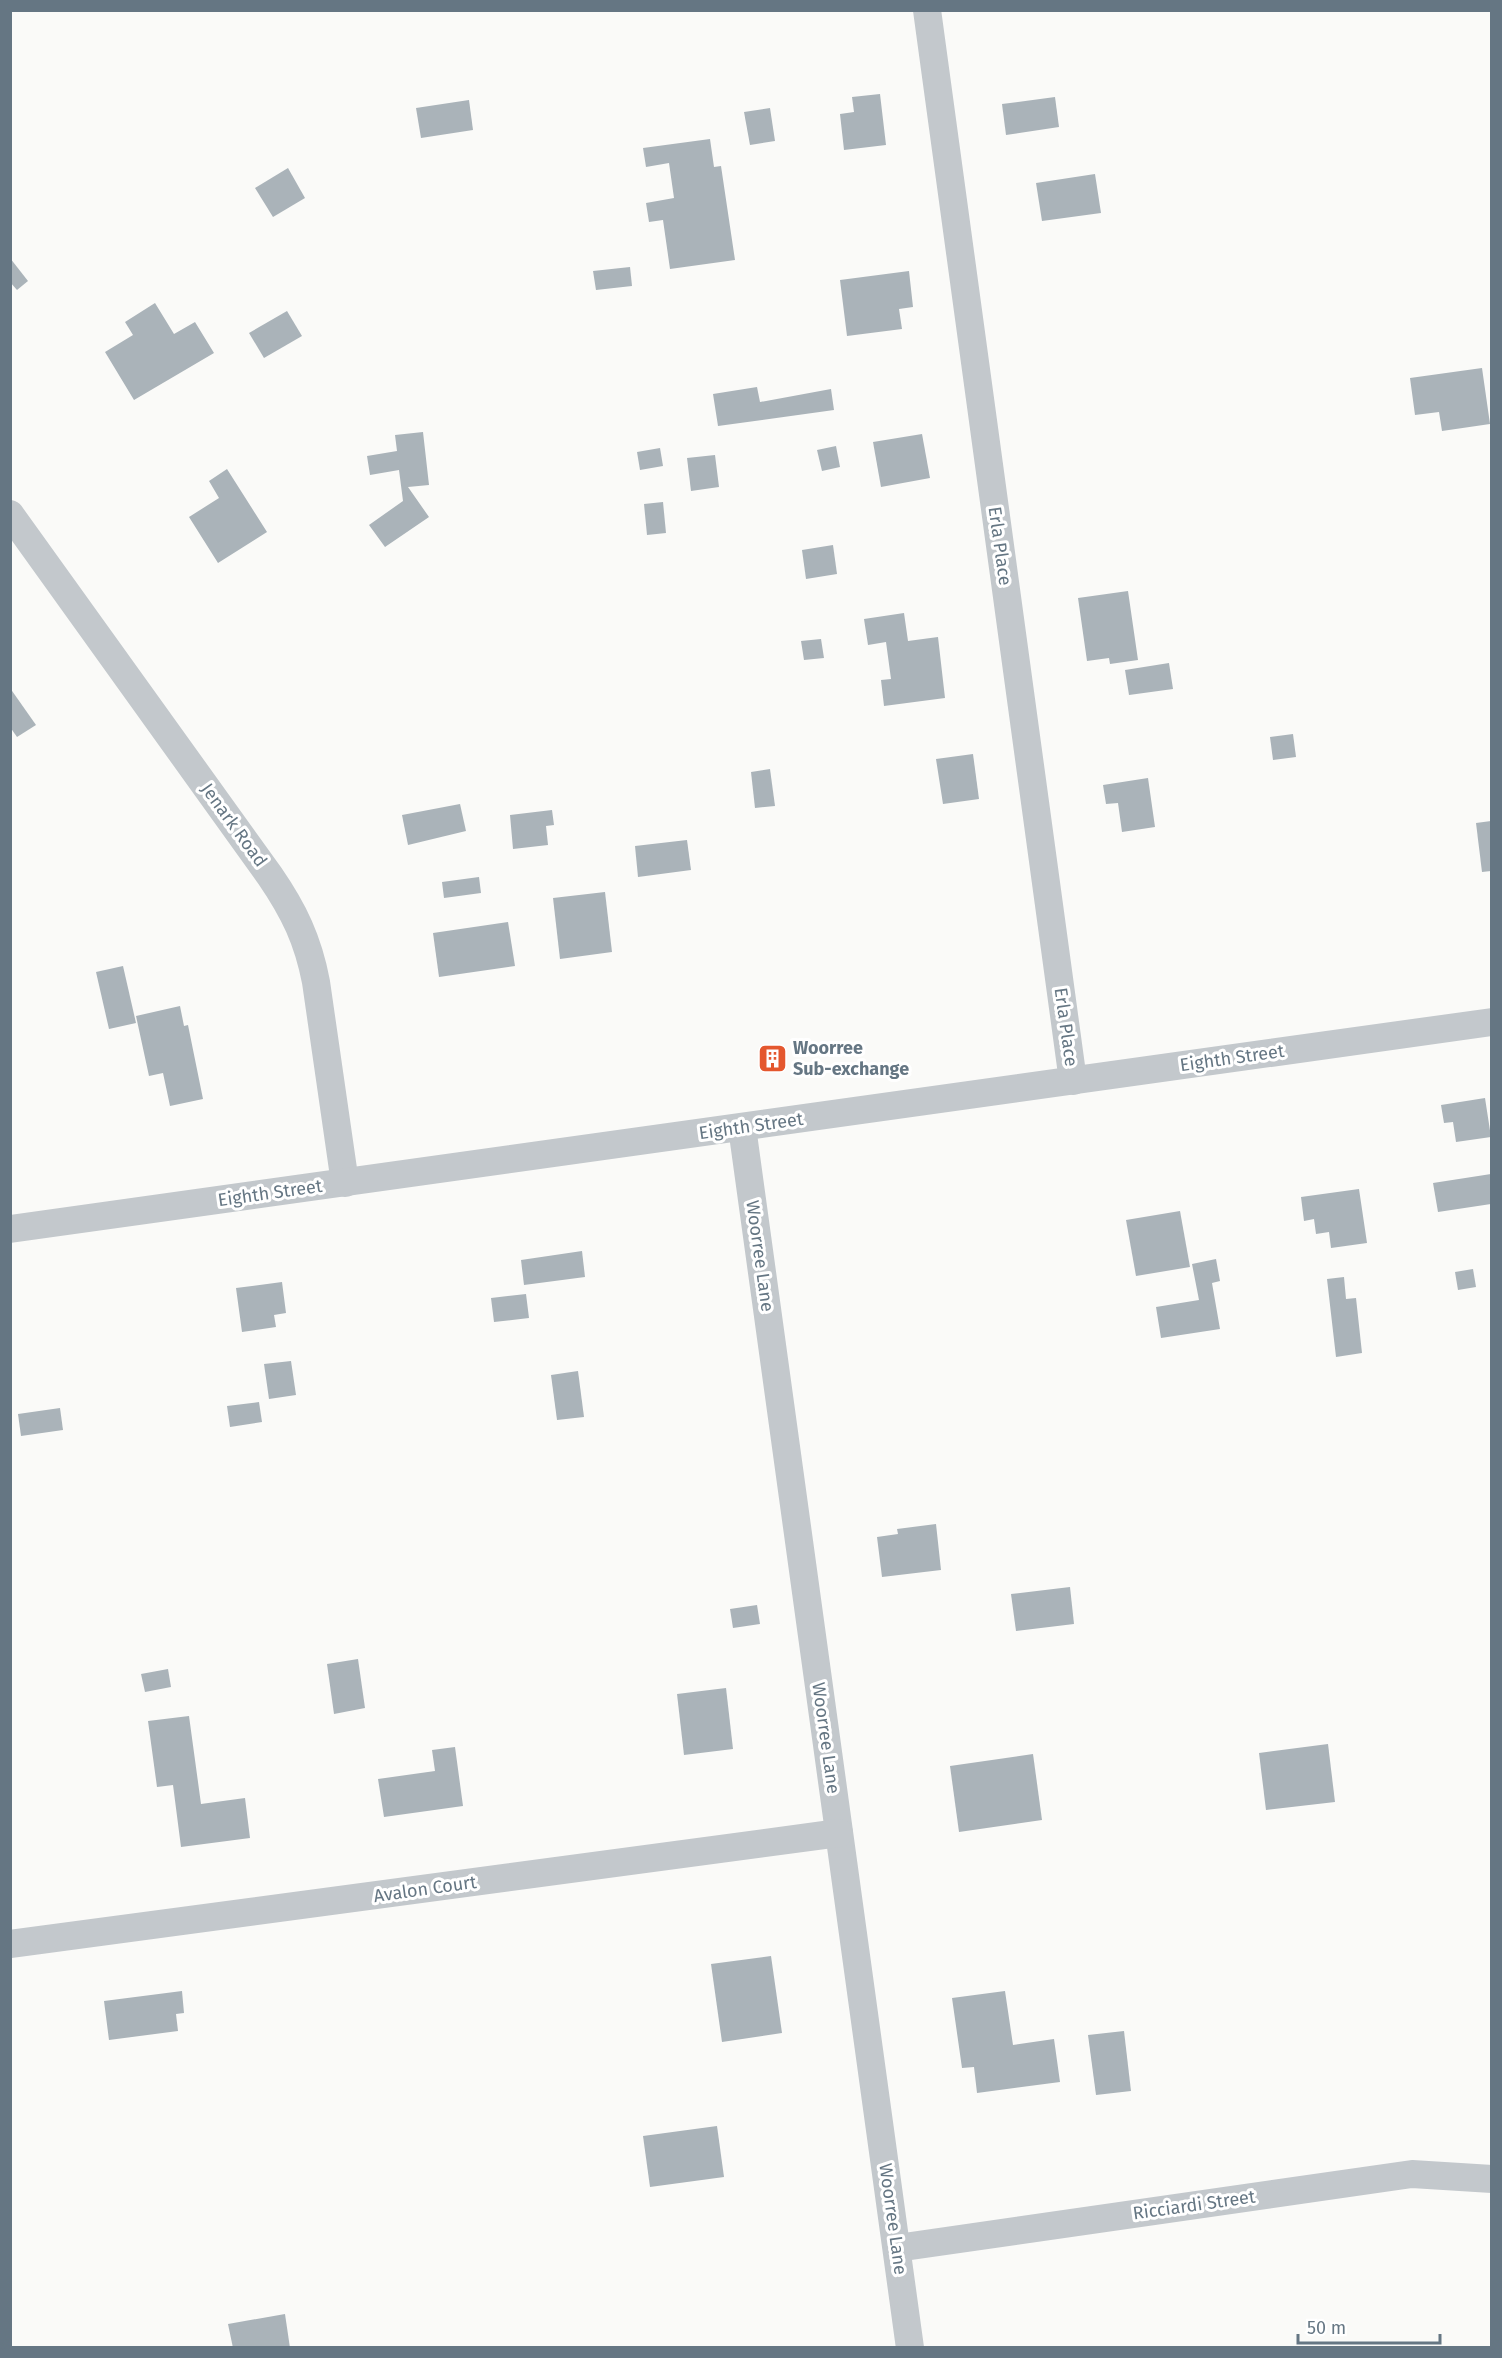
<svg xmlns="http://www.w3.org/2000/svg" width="1502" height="2358" font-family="'Fira Sans',sans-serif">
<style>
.building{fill:#aab3b9}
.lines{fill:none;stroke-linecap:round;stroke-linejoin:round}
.minor{stroke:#c3c8cc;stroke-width:28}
.labels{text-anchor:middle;stroke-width:6;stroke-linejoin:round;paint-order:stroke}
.street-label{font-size:18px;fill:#657683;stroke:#fff}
.poi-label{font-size:18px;font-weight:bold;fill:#657683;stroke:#fff;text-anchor:start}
</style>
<rect width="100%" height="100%" fill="#fafaf8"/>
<g class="building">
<path d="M 880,94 L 886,145 L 844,150 L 840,114 L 854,112 L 852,97 Z"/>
<path d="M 1055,97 L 1059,127 L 1006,135 L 1002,104 Z"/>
<path d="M 469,100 L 473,130 L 421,138 L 416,108 Z"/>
<path d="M 770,108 L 775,141 L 750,145 L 744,112 Z"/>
<path d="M 710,139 L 714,167 L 721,166 L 735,260 L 670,269 L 663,220 L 649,222 L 646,203 L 674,198 L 669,163 L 646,167 L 643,148 Z"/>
<path d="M 288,168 L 305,198 L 273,217 L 255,188 Z"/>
<path d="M 1095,174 L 1101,213 L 1042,221 L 1036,183 Z"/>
<path d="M 10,258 L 28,281 L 17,290 L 10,282 Z"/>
<path d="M 630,267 L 632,286 L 596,290 L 593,271 Z"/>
<path d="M 909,271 L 913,307 L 899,309 L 902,329 L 847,336 L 840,280 Z"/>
<path d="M 155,303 L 174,334 L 195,322 L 214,353 L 134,400 L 105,352 L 133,335 L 125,322 Z"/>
<path d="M 287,311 L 302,336 L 264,358 L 249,333 Z"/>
<path d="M 1482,368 L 1490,424 L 1442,431 L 1439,412 L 1415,415 L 1410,378 Z"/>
<path d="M 757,387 L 760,402 L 831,389 L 834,410 L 718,426 L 713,394 Z"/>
<path d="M 423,432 L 429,485 L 408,487 L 429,517 L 385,547 L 369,525 L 403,501 L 399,470 L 370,475 L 367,456 L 397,451 L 395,435 Z"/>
<path d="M 922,434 L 930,478 L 881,487 L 873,442 Z"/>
<path d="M 836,446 L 840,467 L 822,471 L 817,450 Z"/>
<path d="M 660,448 L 663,466 L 640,470 L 637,452 Z"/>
<path d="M 715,455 L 719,487 L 691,491 L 687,458 Z"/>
<path d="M 227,469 L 267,532 L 218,563 L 189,517 L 219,498 L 209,481 Z"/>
<path d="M 663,502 L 666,533 L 647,535 L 644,504 Z"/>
<path d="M 833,545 L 837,574 L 806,579 L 802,550 Z"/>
<path d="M 1128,591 L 1138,660 L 1110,664 L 1109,658 L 1087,661 L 1078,598 Z"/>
<path d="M 904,613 L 908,641 L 938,637 L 945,698 L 884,706 L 881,680 L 891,679 L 886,642 L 868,645 L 864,619 Z"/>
<path d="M 821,639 L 824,658 L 804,660 L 801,641 Z"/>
<path d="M 1169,663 L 1173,689 L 1129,695 L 1125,670 Z"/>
<path d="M 10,688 L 36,725 L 17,737 L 10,727 Z"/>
<path d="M 1293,734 L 1296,757 L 1273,760 L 1270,737 Z"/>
<path d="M 973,754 L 979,799 L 943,804 L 936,759 Z"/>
<path d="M 770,769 L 775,806 L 755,808 L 751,772 Z"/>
<path d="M 1148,778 L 1155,827 L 1122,832 L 1118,803 L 1106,804 L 1103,785 Z"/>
<path d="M 460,804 L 466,831 L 408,845 L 402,815 Z"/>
<path d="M 552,810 L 554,825 L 546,826 L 548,845 L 513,849 L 510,815 Z"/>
<path d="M 1491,821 L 1491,871 L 1482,872 L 1476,823 Z"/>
<path d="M 687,840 L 691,870 L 638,877 L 635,846 Z"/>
<path d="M 479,877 L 481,893 L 444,898 L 442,882 Z"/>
<path d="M 605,892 L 612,952 L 560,959 L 553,898 Z"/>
<path d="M 508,922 L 515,966 L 439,977 L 433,933 Z"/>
<path d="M 123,966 L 136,1023 L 109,1029 L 96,972 Z"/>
<path d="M 180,1006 L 184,1026 L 188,1025 L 203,1099 L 170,1106 L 163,1073 L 149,1076 L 136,1016 Z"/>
<path d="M 778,1047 L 781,1066 L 766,1068 L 764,1049 Z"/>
<path d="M 1485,1098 L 1491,1137 L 1456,1142 L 1453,1122 L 1444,1123 L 1441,1105 Z"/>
<path d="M 1491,1174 L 1491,1204 L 1438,1212 L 1433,1183 Z"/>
<path d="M 1359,1189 L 1367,1243 L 1331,1248 L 1329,1232 L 1316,1234 L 1314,1219 L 1304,1221 L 1301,1197 Z"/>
<path d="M 1180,1211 L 1190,1267 L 1136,1276 L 1126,1220 Z"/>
<path d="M 582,1251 L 585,1277 L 524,1285 L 521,1260 Z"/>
<path d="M 1216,1259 L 1220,1281 L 1212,1283 L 1220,1329 L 1161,1338 L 1156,1307 L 1199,1300 L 1192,1264 Z"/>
<path d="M 1473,1269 L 1476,1287 L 1458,1290 L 1455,1272 Z"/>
<path d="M 1344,1277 L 1346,1299 L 1356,1298 L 1362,1353 L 1336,1357 L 1327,1279 Z"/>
<path d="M 282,1282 L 286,1313 L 274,1315 L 276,1327 L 242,1332 L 236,1288 Z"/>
<path d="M 526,1294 L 529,1318 L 494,1322 L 491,1298 Z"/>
<path d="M 291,1361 L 296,1395 L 269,1399 L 264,1364 Z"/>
<path d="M 578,1371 L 584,1417 L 557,1420 L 551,1375 Z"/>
<path d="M 259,1402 L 262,1422 L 230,1427 L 227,1406 Z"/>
<path d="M 60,1408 L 63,1430 L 21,1436 L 18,1414 Z"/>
<path d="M 936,1524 L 941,1570 L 882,1577 L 877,1537 L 898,1534 L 897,1529 Z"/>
<path d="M 1070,1587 L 1074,1624 L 1016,1631 L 1011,1594 Z"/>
<path d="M 757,1605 L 760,1624 L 733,1628 L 730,1609 Z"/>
<path d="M 358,1659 L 365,1708 L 334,1714 L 327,1664 Z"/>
<path d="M 168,1669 L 171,1687 L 145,1692 L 141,1674 Z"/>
<path d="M 726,1688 L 733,1749 L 684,1755 L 677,1694 Z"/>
<path d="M 189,1716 L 201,1804 L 245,1798 L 250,1838 L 181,1847 L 173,1785 L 157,1787 L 148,1721 Z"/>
<path d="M 1328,1744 L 1335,1802 L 1266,1810 L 1259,1753 Z"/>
<path d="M 455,1747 L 463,1806 L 384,1817 L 378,1779 L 435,1771 L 432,1750 Z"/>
<path d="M 1033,1754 L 1042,1820 L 959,1832 L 950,1766 Z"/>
<path d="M 771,1956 L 782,2033 L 722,2042 L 711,1964 Z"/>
<path d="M 182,1991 L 184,2013 L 176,2014 L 178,2031 L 109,2040 L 104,2001 Z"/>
<path d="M 1005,1991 L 1013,2045 L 1054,2039 L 1060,2082 L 977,2093 L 974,2067 L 962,2068 L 952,1998 Z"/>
<path d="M 1124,2031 L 1131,2091 L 1096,2095 L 1088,2035 Z"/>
<path d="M 717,2126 L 724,2177 L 650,2187 L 643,2136 Z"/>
<path d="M 285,2314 L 290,2348 L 233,2348 L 228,2324 Z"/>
</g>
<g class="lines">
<g class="minor">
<path d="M 927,10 L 1073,1081"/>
<path d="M 10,514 L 270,876 C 294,911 308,940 316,982 L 345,1183"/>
<path d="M 742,1127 L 910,2348"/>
<path d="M 10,1229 L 1492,1022"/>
<path d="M 10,1944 L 839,1833"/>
<path d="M 897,2248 L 1412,2174 L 1492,2179"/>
</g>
</g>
<defs>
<symbol id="building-square" viewBox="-11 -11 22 22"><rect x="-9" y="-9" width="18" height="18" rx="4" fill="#e4572e" stroke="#fff"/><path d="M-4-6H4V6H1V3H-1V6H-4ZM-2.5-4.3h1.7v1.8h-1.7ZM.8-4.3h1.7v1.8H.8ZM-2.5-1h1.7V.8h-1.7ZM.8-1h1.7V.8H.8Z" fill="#fff"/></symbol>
</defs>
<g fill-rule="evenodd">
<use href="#building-square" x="756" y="1042" width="33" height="33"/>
</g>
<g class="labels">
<g class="street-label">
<text transform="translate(1000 546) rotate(82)" y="6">Erla Place</text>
<text transform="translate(234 825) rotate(54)" y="6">Jenark Road</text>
<text transform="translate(1066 1027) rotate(82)" y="6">Erla Place</text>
<text transform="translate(1232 1058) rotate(-8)" y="6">Eighth Street</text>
<text transform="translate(751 1126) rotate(-8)" y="6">Eighth Street</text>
<text transform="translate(270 1193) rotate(-8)" y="6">Eighth Street</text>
<text transform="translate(760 1256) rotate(82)" y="6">Woorree Lane</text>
<text transform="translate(826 1738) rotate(82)" y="6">Woorree Lane</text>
<text transform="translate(425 1889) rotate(-8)" y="6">Avalon Court</text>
<text transform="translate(1194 2205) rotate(-8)" y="6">Ricciardi Street</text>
<text transform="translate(893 2219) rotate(82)" y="6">Woorree Lane</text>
</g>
<g class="poi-label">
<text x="793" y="1054">Woorree<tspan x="793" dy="21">Sub-exchange</tspan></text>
</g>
</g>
<rect width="1502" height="2358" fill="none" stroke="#657683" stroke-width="24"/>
<path d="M1298 2334v9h142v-9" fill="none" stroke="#657683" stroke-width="3"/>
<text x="1307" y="2334" font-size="18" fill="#657683" stroke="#ffffff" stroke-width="4.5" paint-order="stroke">50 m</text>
</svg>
